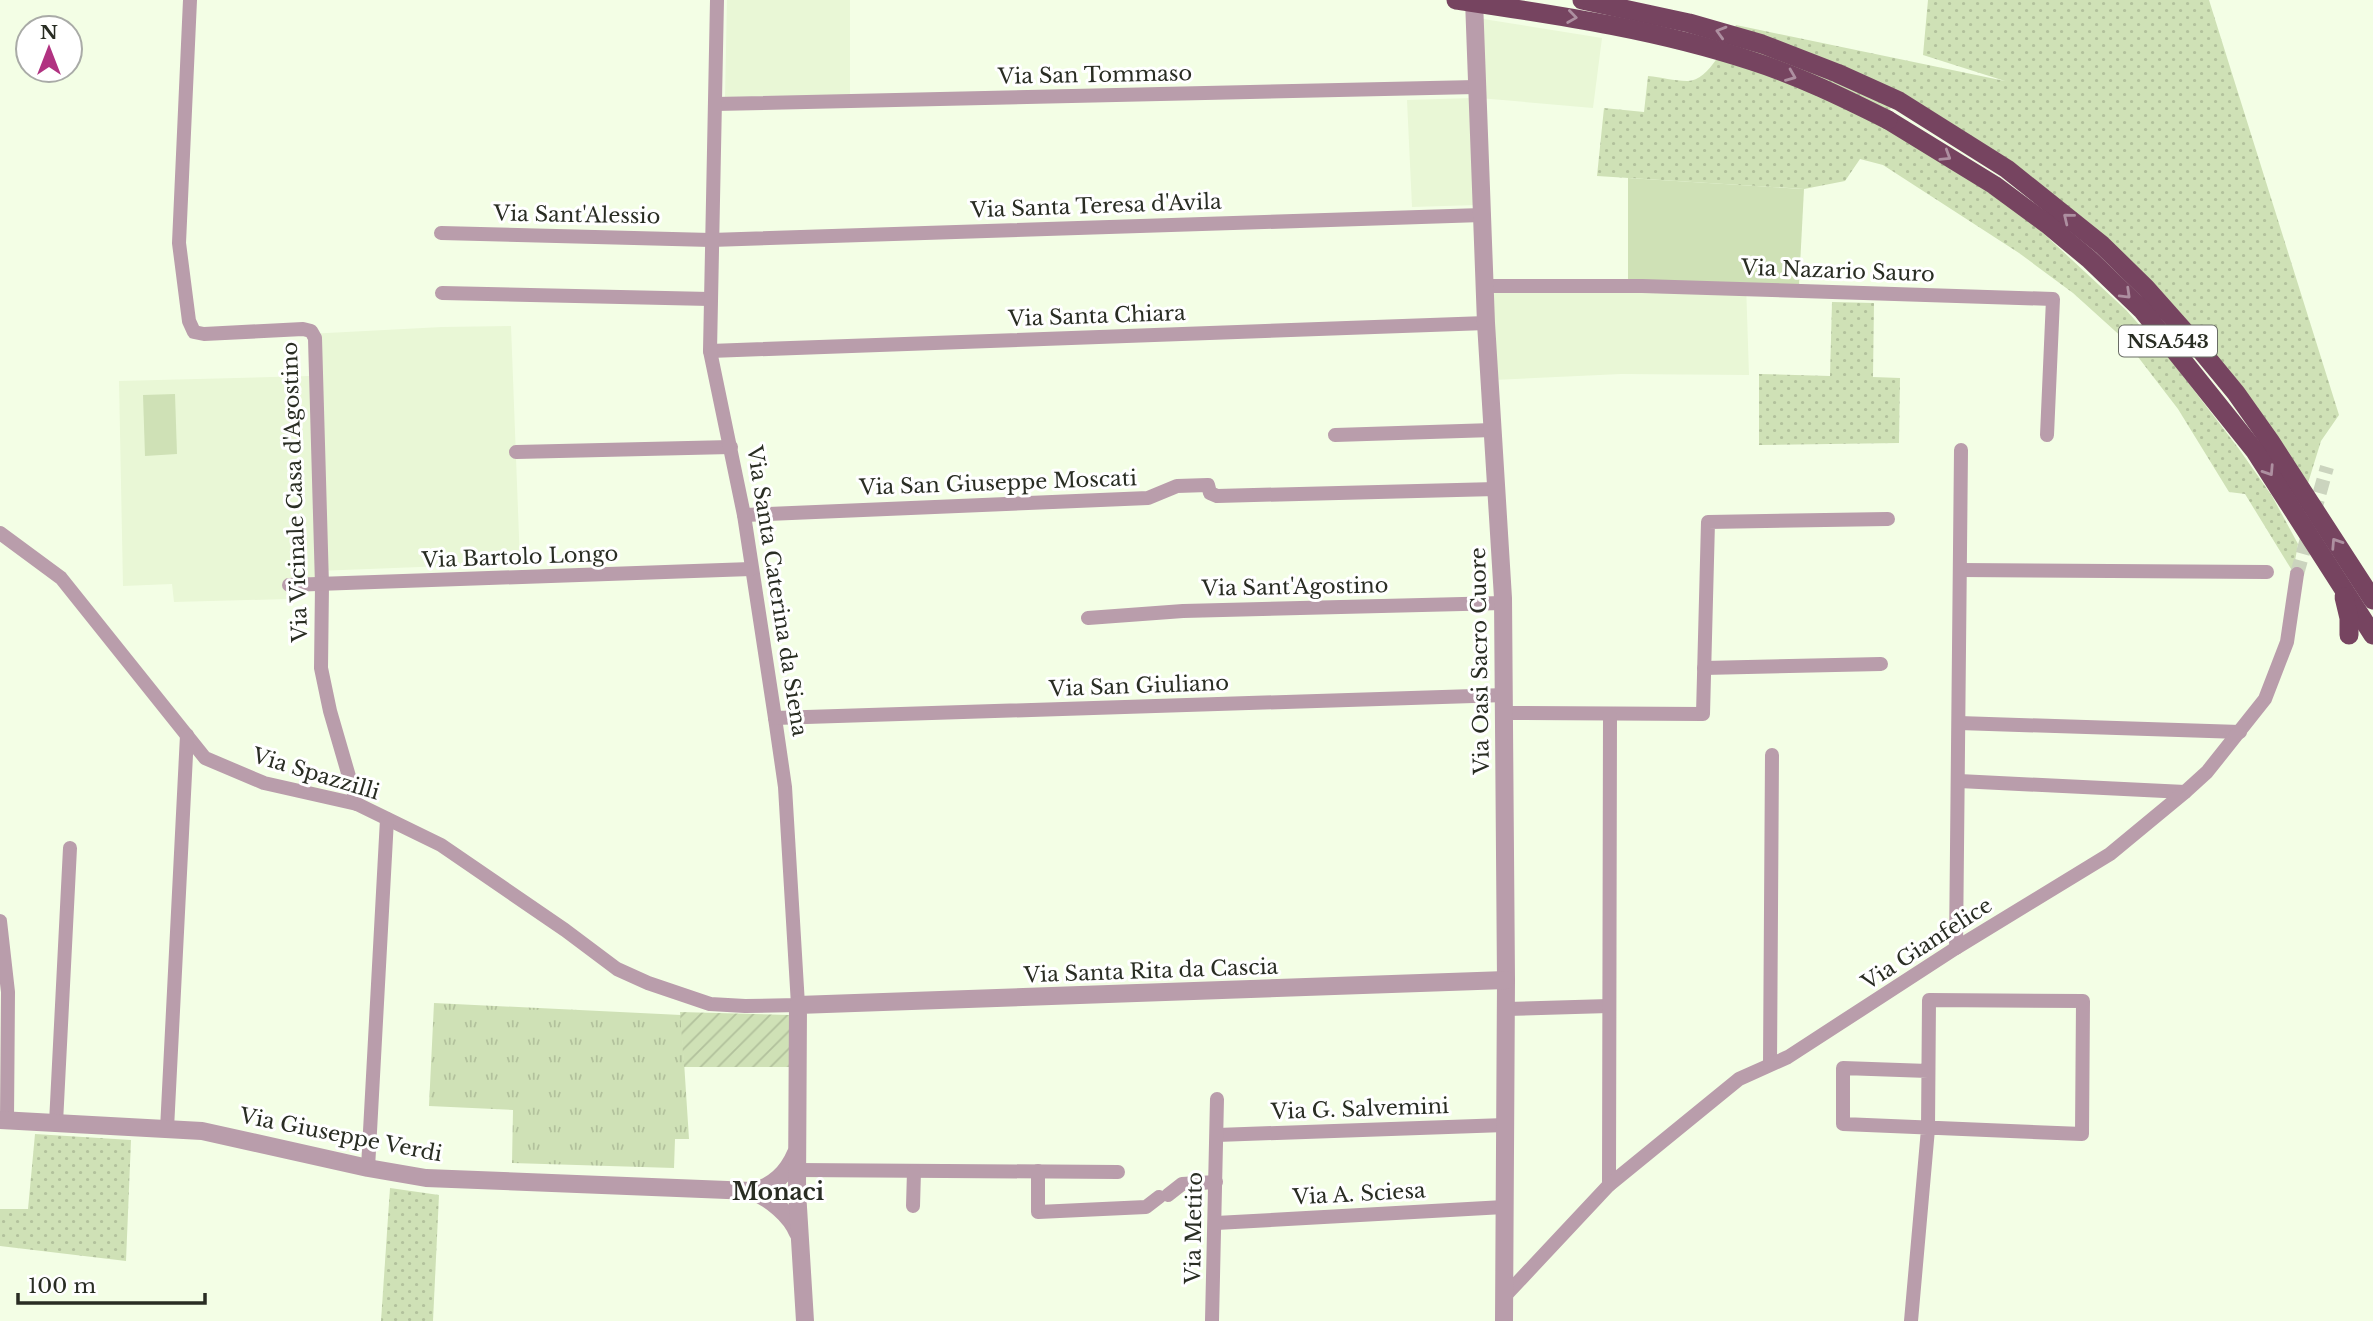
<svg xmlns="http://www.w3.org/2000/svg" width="2373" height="1321" font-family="'Libre Baskerville',serif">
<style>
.built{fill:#e9f7d6}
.grass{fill:url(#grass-dots)}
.park{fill:url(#park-tufts)}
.garden{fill:url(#garden-furrows)}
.pitch{fill:#cfe1b6}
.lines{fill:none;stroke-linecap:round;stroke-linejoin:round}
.minor-tunnel{stroke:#cbd4be;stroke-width:14;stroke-dasharray:14 7;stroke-linecap:butt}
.minor{stroke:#b99dab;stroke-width:14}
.tertiary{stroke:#b99dab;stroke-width:18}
.trunk{stroke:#764460;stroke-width:19}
.trunk-bridge{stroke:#764460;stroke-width:19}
.oneway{stroke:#ad8fa0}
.labels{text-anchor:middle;stroke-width:6;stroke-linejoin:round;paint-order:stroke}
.shield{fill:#fff;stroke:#696c65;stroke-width:2}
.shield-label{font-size:19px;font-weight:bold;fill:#292d23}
.street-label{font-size:21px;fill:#292d23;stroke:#fff}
.neighbourhood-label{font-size:23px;font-weight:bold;fill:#292d23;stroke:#fff}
</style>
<defs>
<pattern id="grass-dots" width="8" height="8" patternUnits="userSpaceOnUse" patternTransform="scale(1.75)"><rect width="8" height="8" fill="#cfe1b6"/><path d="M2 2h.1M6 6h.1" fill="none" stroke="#b2c19c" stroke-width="1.8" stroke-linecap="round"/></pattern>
<pattern id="park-tufts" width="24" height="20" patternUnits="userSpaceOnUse" patternTransform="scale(1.75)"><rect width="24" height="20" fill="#cfe1b6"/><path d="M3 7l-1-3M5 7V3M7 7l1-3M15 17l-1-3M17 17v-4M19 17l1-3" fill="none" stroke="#b2c19c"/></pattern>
<pattern id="garden-furrows" width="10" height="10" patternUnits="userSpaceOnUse" patternTransform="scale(1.75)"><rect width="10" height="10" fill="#cfe1b6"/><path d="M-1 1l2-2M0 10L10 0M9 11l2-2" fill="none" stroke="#b2c19c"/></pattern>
</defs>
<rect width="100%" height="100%" fill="#f3fee5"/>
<g class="built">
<path d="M 727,0 L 850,0 L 850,95 L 725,97 Z"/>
<path d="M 1477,18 L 1602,38 L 1593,108 L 1479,98 Z"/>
<path d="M 1473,98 L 1477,205 L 1412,207 L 1407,100 Z"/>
<path d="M 1489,280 L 1746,283 L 1749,375 L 1621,374 L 1493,380 Z"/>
<path d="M 511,326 L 520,563 L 317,571 L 315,580 L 285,582 L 287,599 L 174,602 L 172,584 L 123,586 L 119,381 L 309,376 L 308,334 L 442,327 Z"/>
</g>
<g class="grass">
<path d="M 1928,0 L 2209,0 L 2339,415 L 2321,441 L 2308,483 L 2240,387 L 2017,165 L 1900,91 L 1882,124 L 1936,156 L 2030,221 L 2126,310 L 2170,359 L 2239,449 L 2272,496 L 2298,544 L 2293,572 L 2245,494 L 2229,492 L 2178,409 L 2125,340 L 2073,293 L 2019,253 L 1883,165 L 1860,159 L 1845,181 L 1804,189 L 1597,176 L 1604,108 L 1644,112 L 1648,76 C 1661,77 1674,81 1687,81 C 1709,82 1727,41 1736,25 L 2005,81 L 1923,55 Z"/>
<path d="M 1832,302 L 1874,303 L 1873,377 L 1900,378 L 1899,443 L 1759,445 L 1759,374 L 1830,376 Z"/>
<path d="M 35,1134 L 131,1140 L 126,1261 L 0,1246 L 0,1209 L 28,1209 Z"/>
<path d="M 390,1188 L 439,1195 L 433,1321 L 381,1321 Z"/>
</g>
<path class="park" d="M 434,1003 L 681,1015 L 689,1139 L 675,1139 L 674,1168 L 512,1163 L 513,1110 L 429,1106 Z"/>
<path class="garden" d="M 680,1012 L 789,1015 L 789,1067 L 684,1067 Z"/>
<g class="pitch">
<path d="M 1628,178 L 1804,189 L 1799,285 L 1628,281 Z"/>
<path d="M 175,394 L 177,454 L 145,456 L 143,395 Z"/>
</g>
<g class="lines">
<path class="minor-tunnel" d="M 2297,574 L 2327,467"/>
<g class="minor">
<path d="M 190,0 L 179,243 L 189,321 L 194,332 L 204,334 L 303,329 L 311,331 L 315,338 L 322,585 L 321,668 L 330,711 L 357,804"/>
<path d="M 715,104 L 1476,87"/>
<path d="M 441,233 L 711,240 L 1482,215"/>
<path d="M 1485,286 L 1642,286 L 2053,299 L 2047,435"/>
<path d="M 442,293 L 710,299"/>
<path d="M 710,351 L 1486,323"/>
<path d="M 1335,435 L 1493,430"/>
<path d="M 516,452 L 731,447"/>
<path d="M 744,515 L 1148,498 L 1177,486 L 1208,485 L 1210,493 L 1217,496 L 1496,489"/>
<path d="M 0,533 L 61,578 L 205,758 L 264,783 L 357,804 L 441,845 L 565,930 L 617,969 L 648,983 L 710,1004 L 745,1006 L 798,1005 L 785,787 L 775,718 L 744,515 L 710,351 L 717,0"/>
<path d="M 1960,570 L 2267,572"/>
<path d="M 289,585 L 751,569"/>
<path d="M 1088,618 L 1183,611 L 1503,603"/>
<path d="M 1704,668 L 1881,664"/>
<path d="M 1505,713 L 1703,714 L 1708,522 L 1888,519"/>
<path d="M 775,718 L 1505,695"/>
<path d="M 1959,723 L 2240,732"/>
<path d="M 1959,781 L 2185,792"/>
<path d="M 0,921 L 8,992 L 7,1120"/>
<path d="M 1956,948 L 1961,450"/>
<path d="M 1506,1009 L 1609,1006"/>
<path d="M 1770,1064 L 1772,755"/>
<path d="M 56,1123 L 70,848"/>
<path d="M 167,1129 L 187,735"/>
<path d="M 1217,1135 L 1505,1125"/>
<path d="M 368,1168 L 387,819"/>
<path d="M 797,1170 L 1118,1172"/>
<path d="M 1038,1171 L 1038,1212 L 1146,1207 L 1159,1197"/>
<path d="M 1609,1185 L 1610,714"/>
<path d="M 1168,1195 L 1182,1184 L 1216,1182"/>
<path d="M 913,1206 L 914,1171"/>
<path d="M 1216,1223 L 1504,1207"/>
<path d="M 1504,1297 L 1609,1185 L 1739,1079 L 1788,1057 L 1956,948 L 2110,854 L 2185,792 L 2207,772 L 2265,699 L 2287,642 L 2297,574"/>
<path d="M 1212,1321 L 1217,1099"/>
<path d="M 1911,1321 L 1928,1129 L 1929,1000 L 2083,1001 L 2082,1134 L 1843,1124 L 1843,1068 L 1928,1071"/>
</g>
<g class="tertiary">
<path d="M 1474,0 L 1486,323 L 1503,598 L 1506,980 L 1504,1321"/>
<path d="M 0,1120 L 202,1131 L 368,1168 L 426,1178 L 752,1191 C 773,1188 788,1172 796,1153"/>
<path d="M 752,1191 C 770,1198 791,1215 798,1233"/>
<path d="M 805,1321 L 797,1191 L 798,1005 L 1506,980"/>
</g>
<g class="trunk">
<path d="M 1582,0 L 1689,23 L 1762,44 L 1837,73 L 1899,101 L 2007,169 L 2102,245 L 2146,288 L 2194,342 L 2236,393 L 2270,441 L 2373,600"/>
<path d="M 1888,120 L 1994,185 L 2047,224 L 2089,259 L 2143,311 L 2255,451 L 2373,635"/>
<path d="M 2344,597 L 2349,618 L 2349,635"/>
</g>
<path class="trunk-bridge" d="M 1456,0 C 1556,15 1655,29 1752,61 C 1799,76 1844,98 1888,120"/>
</g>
<defs><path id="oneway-chevron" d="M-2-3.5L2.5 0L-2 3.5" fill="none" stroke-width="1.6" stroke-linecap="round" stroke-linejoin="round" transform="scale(1.75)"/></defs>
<g class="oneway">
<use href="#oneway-chevron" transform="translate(1572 17) rotate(8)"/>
<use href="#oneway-chevron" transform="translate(1721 32) rotate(-164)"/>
<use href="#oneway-chevron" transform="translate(1791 76) rotate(22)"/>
<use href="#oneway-chevron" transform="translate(1946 156) rotate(32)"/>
<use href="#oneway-chevron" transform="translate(2068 218) rotate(-141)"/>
<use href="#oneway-chevron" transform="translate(2126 294) rotate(44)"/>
<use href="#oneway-chevron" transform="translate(2269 471) rotate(57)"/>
<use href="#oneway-chevron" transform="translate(2336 543) rotate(-123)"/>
</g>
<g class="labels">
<rect class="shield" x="2119" y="325.5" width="98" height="31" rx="5"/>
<g class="shield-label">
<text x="2168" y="348">NSA543</text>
</g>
<g class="street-label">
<text transform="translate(1095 75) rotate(-1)" y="7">Via San Tommaso</text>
<text transform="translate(1096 206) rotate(-2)" y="7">Via Santa Teresa d'Avila</text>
<text transform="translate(577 215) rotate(1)" y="7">Via Sant'Alessio</text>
<text transform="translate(1838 271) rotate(2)" y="7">Via Nazario Sauro</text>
<text transform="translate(1097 316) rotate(-2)" y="7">Via Santa Chiara</text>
<text transform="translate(998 483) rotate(-2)" y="7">Via San Giuseppe Moscati</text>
<text transform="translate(295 492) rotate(-92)" y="7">Via Vicinale Casa d'Agostino</text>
<text transform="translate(520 557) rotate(-2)" y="7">Via Bartolo Longo</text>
<text transform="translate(1295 587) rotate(-1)" y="7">Via Sant'Agostino</text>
<text transform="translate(777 591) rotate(81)" y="7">Via Santa Caterina da Siena</text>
<text transform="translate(1480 661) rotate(-91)" y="7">Via Oasi Sacro Cuore</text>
<text transform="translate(1139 686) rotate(-2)" y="7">Via San Giuliano</text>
<text transform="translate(316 774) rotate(17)" y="7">Via Spazzilli</text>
<text transform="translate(1927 944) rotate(-33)" y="7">Via Gianfelice</text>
<text transform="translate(1151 971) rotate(-2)" y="7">Via Santa Rita da Cascia</text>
<text transform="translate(1360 1109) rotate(-2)" y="7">Via G. Salvemini</text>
<text transform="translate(341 1135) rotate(11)" y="7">Via Giuseppe Verdi</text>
<text transform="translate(1359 1194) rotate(-3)" y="7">Via A. Sciesa</text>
<text transform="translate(1194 1228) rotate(-89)" y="7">Via Metito</text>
</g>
<g class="neighbourhood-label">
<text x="778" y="1200">Monaci</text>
</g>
</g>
<g transform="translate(49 49)"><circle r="33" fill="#ffffff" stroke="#a9aba7" stroke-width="2"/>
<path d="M0-5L12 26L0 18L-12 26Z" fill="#b13281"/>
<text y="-10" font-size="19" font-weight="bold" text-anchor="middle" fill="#292d23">N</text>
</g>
<path d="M18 1293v10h187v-10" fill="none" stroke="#292d23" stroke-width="3.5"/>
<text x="28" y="1293" font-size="21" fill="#292d23" stroke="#ffffff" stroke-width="5" paint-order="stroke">100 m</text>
</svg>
